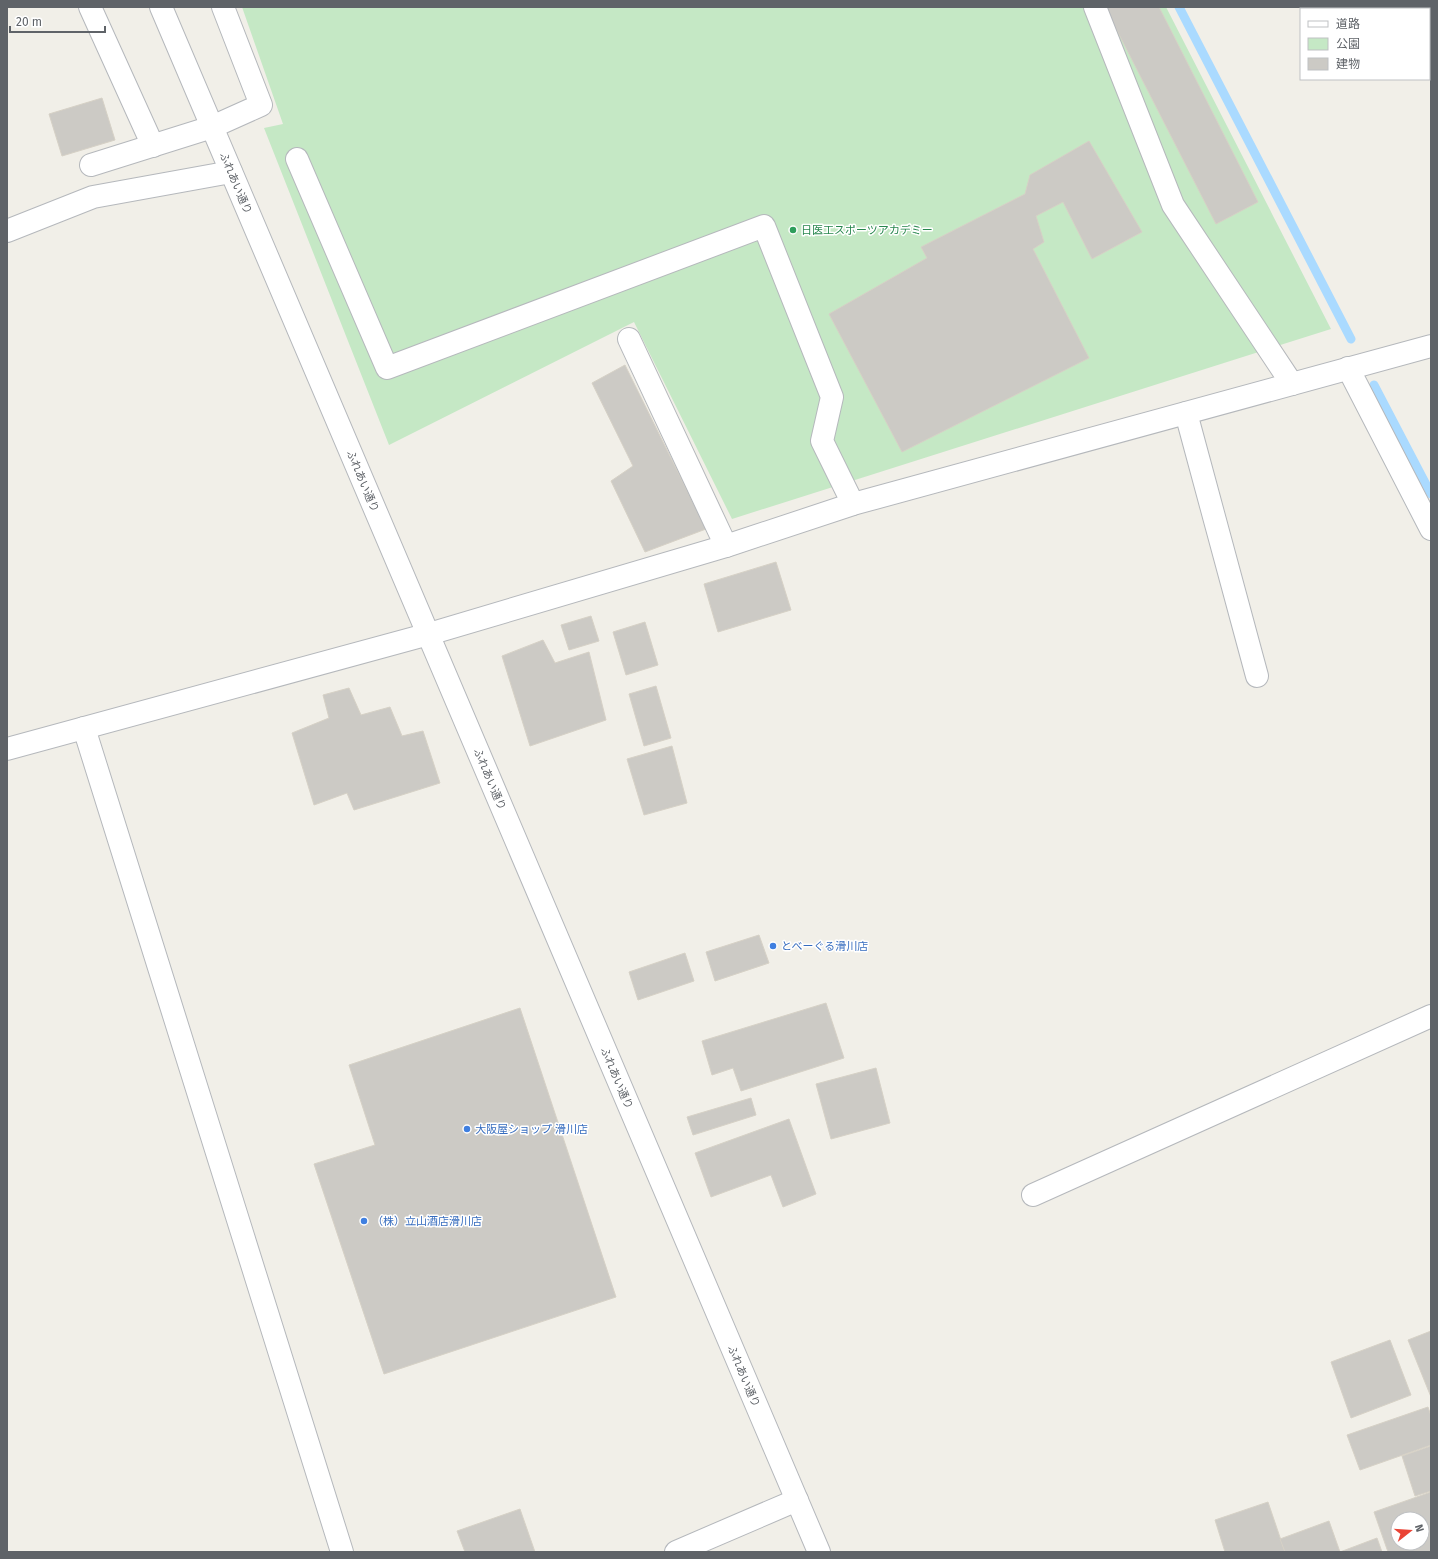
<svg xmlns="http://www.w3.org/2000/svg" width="1438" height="1559" font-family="'Fira Sans','Noto Sans JP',sans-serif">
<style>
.green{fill:#c5e8c5}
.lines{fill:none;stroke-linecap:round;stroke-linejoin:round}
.stream{stroke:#aadaff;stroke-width:9}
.building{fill:#cccac5;stroke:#d6d1c6;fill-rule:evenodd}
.minor-casing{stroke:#b5b8bc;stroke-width:24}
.minor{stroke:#fff;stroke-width:22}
.leisure-dot{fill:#2e9e5b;stroke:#fff;stroke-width:1.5}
.shop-dot{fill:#3f7fe0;stroke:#fff;stroke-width:1.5}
.labels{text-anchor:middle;stroke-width:3;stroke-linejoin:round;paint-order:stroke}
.street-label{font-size:11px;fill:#5f6368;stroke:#fff}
.leisure-label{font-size:11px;fill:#27864d;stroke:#fff;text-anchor:start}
.shop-label{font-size:11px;fill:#366cbe;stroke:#fff;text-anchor:start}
</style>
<rect width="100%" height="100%" fill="#f1efe8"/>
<path class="green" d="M 242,7 L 1166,7 L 1331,329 L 732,519 L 634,322 L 389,445 L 264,128 L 283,124 Z"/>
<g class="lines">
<g class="stream">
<path d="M 1179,7 L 1351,339"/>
<path d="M 1374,385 L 1431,494"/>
</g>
</g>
<g class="building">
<path d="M 1105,7 L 1159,7 L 1258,202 L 1216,224 Z"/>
<path d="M 102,98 L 115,140 L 62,156 L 49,114 Z"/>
<path d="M 1089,141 L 1142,232 L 1092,259 L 1063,202 L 1036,216 L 1044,242 L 1033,249 L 1089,358 L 902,452 L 829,314 L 927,258 L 921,247 L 1025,194 L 1030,175 Z"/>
<path d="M 625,365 L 706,529 L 645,552 L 611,481 L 633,466 L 592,383 Z"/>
<path d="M 776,562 L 791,610 L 718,632 L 704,584 Z"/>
<path d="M 591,616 L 599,641 L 569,650 L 561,625 Z"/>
<path d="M 645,622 L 658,665 L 626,675 L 613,632 Z"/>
<path d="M 543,640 L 555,663 L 589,652 L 606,720 L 530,746 L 502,656 Z"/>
<path d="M 656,686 L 671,738 L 644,746 L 629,694 Z"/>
<path d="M 349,688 L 361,715 L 390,707 L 402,736 L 423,731 L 440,783 L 354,810 L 347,793 L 314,805 L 292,733 L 329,718 L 323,695 Z"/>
<path d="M 672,746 L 687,803 L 644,815 L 627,759 Z"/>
<path d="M 759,935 L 769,963 L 715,981 L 706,952 Z"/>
<path d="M 685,953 L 694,981 L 638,1000 L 629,972 Z"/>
<path d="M 826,1003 L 844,1058 L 741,1091 L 733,1068 L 712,1075 L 702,1041 Z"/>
<path d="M 520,1008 L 616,1297 L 384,1374 L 314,1164 L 375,1145 L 349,1065 Z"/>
<path d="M 876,1068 L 890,1123 L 831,1139 L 816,1084 Z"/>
<path d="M 751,1098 L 756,1115 L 693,1135 L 687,1117 Z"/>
<path d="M 789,1119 L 816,1194 L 783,1207 L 771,1175 L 711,1197 L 695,1153 Z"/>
<path d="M 1431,1331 L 1431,1397 L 1408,1340 Z"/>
<path d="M 1390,1340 L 1411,1395 L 1351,1418 L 1331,1362 Z"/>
<path d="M 1428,1407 L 1431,1416 L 1431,1445 L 1360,1470 L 1347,1435 Z"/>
<path d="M 1431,1446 L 1431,1491 L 1415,1496 L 1402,1456 Z"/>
<path d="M 1431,1492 L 1431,1552 L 1388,1552 L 1374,1512 ZM 1398,1519 L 1422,1519 L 1422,1543 L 1398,1543 Z"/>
<path d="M 1268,1502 L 1285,1552 L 1225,1552 L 1215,1520 Z"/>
<path d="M 520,1509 L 535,1552 L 465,1552 L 457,1531 Z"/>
<path d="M 1329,1521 L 1340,1552 L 1285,1552 L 1280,1539 Z"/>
<path d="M 1377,1538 L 1382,1552 L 1340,1552 Z"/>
</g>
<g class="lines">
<defs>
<g id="minor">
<path d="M 90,7 L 153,146"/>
<path d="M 161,7 L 819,1552"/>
<path d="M 1095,7 L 1173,205 L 1292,384"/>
<path d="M 297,159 L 387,368 L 764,226 L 832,397 L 822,441 L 853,504"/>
<path d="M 91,165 L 212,127 L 261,105 L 223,7"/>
<path d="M 7,231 L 93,197 L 231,172"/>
<path d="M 629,339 L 726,546"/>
<path d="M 1348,368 L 1431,529"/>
<path d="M 1186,413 L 1257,676"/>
<path d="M 84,728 L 342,1552"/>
<path d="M 7,749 L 429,634 L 726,546 L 853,504 L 1431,346"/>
<path d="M 1033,1195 L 1431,1016"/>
<path d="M 676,1552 L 797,1500"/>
</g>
</defs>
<use href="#minor" class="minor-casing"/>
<use href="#minor" class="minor"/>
</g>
<circle class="leisure-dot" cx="793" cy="230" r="4"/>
<g class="shop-dot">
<circle cx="773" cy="946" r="4"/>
<circle cx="467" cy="1129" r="4"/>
<circle cx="364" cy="1221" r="4"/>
</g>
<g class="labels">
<g class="street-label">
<text transform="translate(236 183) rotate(67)" y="4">ふれあい通り</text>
<text transform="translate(363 481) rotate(67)" y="4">ふれあい通り</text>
<text transform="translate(490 779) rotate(67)" y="4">ふれあい通り</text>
<text transform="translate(617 1078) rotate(67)" y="4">ふれあい通り</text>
<text transform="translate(744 1376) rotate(67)" y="4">ふれあい通り</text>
</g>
<g class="leisure-label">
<text x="801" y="234">日医工スポーツアカデミー</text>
</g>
<g class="shop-label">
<text x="781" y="950">とべーぐる滑川店</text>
<text x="475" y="1133">大阪屋ショップ 滑川店</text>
<text x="372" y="1225">（株）立山酒店滑川店</text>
</g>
</g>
<rect width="1438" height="1559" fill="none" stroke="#5f6368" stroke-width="16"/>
<rect x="1300" y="8" width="130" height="72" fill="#ffffff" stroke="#bfc1c3"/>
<rect x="1308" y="21" width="20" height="6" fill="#ffffff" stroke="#bfc1c3"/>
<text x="1336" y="28" font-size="12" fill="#5f6368">道路</text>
<rect x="1308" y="38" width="20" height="12" fill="#c5e8c5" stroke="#bfc1c3"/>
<text x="1336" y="48" font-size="12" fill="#5f6368">公園</text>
<rect x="1308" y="58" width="20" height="12" fill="#cccac5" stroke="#bfc1c3"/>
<text x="1336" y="68" font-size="12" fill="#5f6368">建物</text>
<g transform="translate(1410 1531) rotate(73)"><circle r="19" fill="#ffffff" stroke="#bfc1c3"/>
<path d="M0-3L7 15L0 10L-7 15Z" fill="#ea4335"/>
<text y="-6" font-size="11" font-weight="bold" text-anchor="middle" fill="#5f6368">N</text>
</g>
<path d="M10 26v6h95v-6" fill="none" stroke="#5f6368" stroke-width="2"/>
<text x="16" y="26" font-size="12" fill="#5f6368" stroke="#ffffff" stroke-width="3" paint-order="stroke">20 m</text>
</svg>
